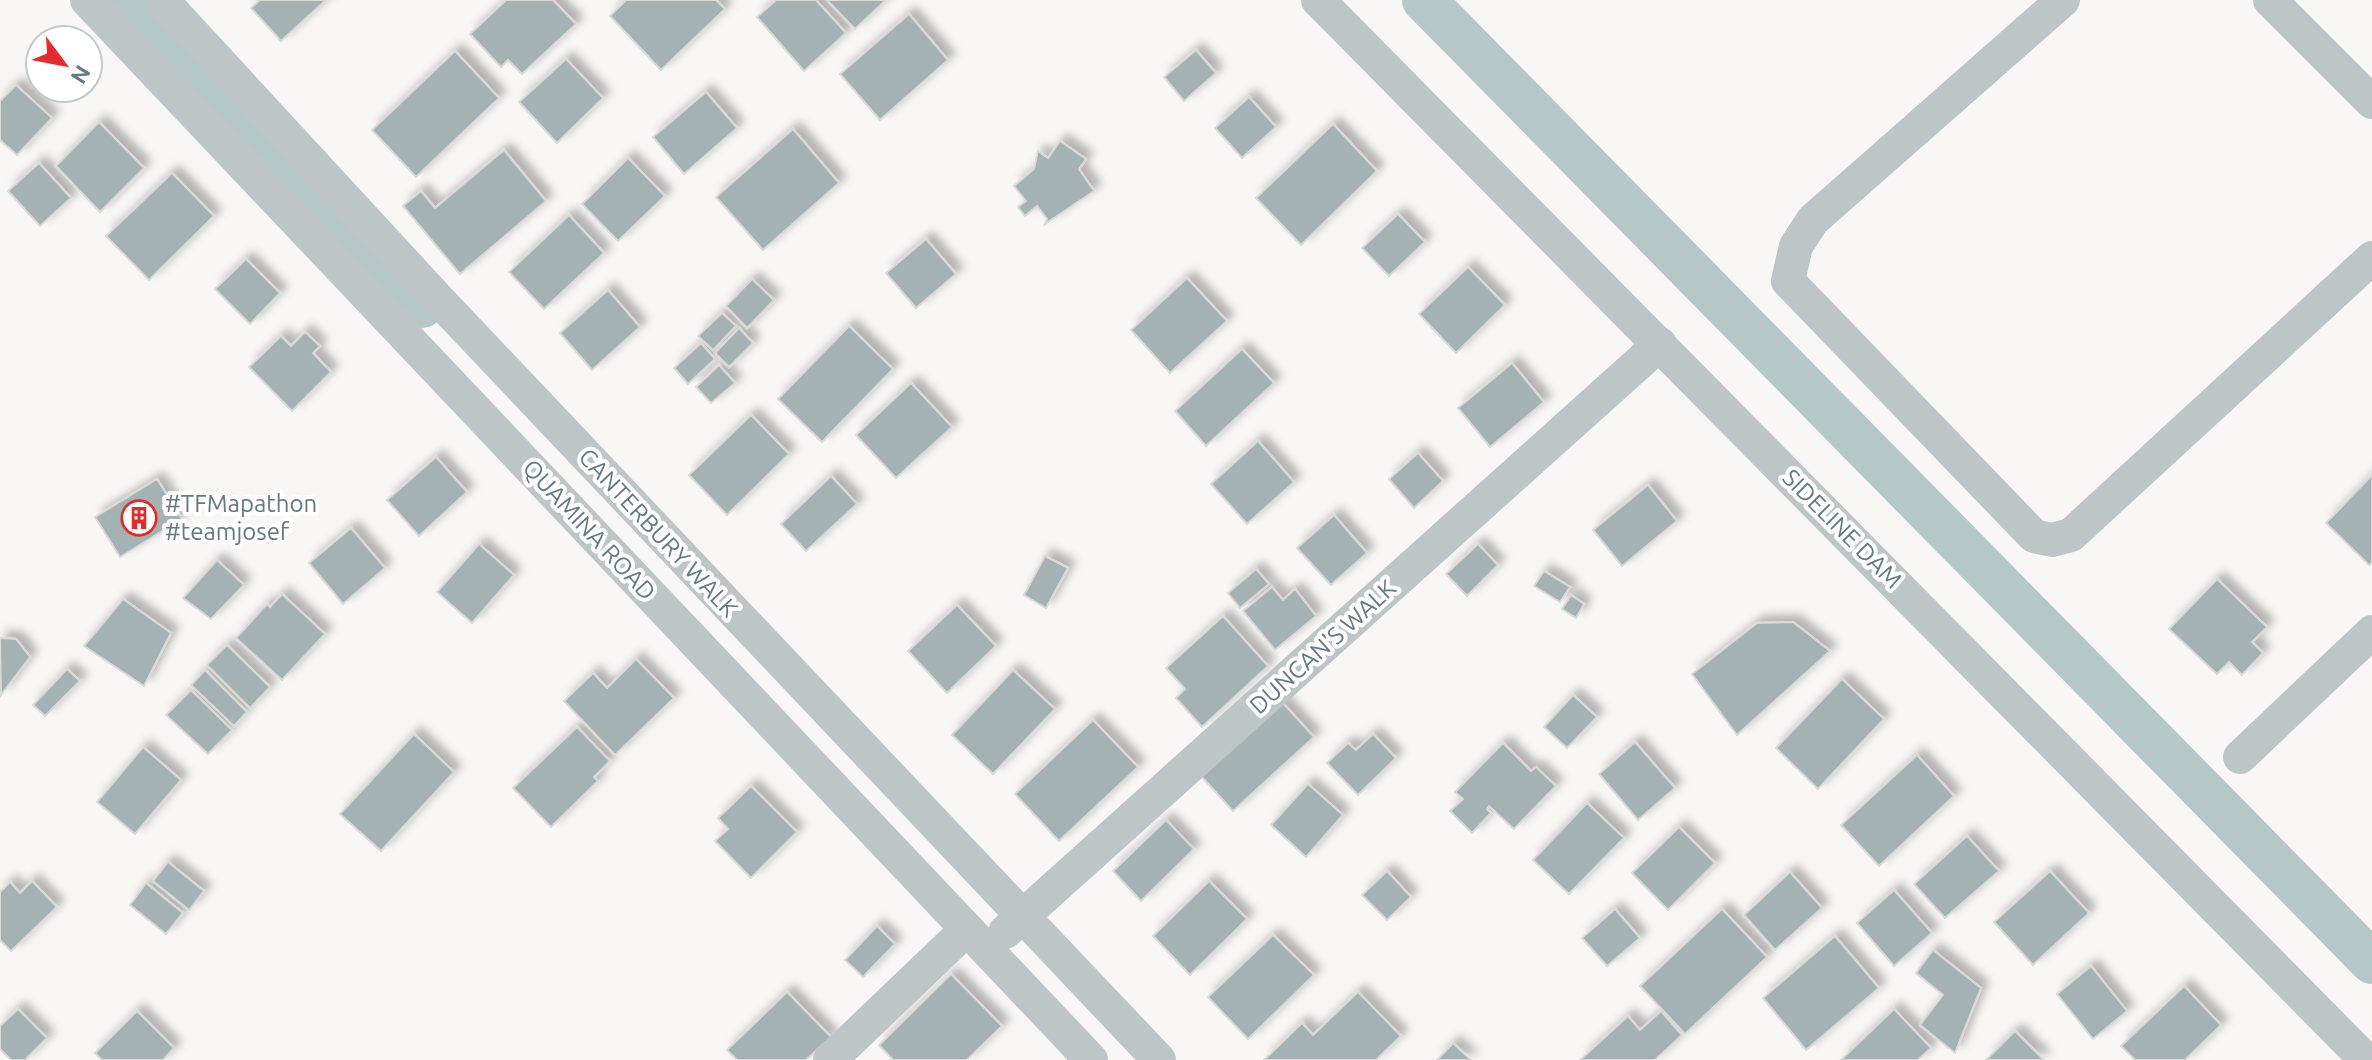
<svg xmlns="http://www.w3.org/2000/svg" width="2372" height="1060" font-family="Ubuntu,sans-serif">
<style>
.lines{fill:none;stroke-linecap:round;stroke-linejoin:round}
.canal{stroke:#b6c7c8;stroke-width:44}
.building{fill:#a5b2b4;stroke:#d9d9d7;stroke-width:2;filter:url(#shadow)}
.street{stroke:#bec5c7;stroke-width:34}
.labels{text-anchor:middle;stroke-width:8;stroke-linejoin:round;paint-order:stroke}
.poi-label{font-size:24px;fill:#637a80;stroke:#fff;text-anchor:start}
.street-label{font-size:24px;fill:#637a80;stroke:#fff}
</style>
<defs>
<filter id="shadow"><feDropShadow dx="7" dy="-7" stdDeviation="4" flood-color="#0004"/></filter>
</defs>
<rect width="100%" height="100%" fill="#f8f7f5"/>
<g class="lines">
<g class="canal">
<path d="M 132,0 L 422,306"/>
<path d="M 1424,0 L 2372,962"/>
</g>
</g>
<g class="building">
<path d="M 260,0 L 326,0 L 281,41 L 251,8 Z"/>
<path d="M 506,0 L 553,0 L 576,24 L 522,74 L 508,60 L 501,67 L 470,34 Z"/>
<path d="M 626,0 L 716,0 L 725,9 L 661,70 L 610,16 Z"/>
<path d="M 776,0 L 816,0 L 846,33 L 804,71 L 757,17 Z"/>
<path d="M 827,0 L 886,0 L 855,29 Z"/>
<path d="M 909,14 L 948,60 L 880,120 L 840,74 Z"/>
<path d="M 1196,50 L 1216,73 L 1184,101 L 1164,77 Z"/>
<path d="M 455,51 L 499,98 L 416,177 L 372,130 Z"/>
<path d="M 566,59 L 603,98 L 557,143 L 519,102 Z"/>
<path d="M 16,85 L 52,118 L 17,155 L 0,140 L 0,101 Z"/>
<path d="M 706,92 L 737,128 L 684,174 L 653,137 Z"/>
<path d="M 1249,97 L 1276,127 L 1242,158 L 1215,128 Z"/>
<path d="M 99,122 L 144,168 L 100,212 L 56,166 Z"/>
<path d="M 1333,124 L 1377,171 L 1301,245 L 1256,198 Z"/>
<path d="M 793,129 L 839,183 L 763,250 L 716,197 Z"/>
<path d="M 1060,141 L 1086,159 L 1079,169 L 1094,191 L 1045,224 L 1047,219 L 1037,206 L 1025,216 L 1018,207 L 1026,201 L 1014,186 L 1034,169 L 1038,151 L 1048,158 Z"/>
<path d="M 504,150 L 546,201 L 460,274 L 403,206 L 421,191 L 435,208 Z"/>
<path d="M 628,158 L 665,196 L 618,241 L 582,204 Z"/>
<path d="M 39,163 L 71,198 L 40,226 L 8,191 Z"/>
<path d="M 172,173 L 214,216 L 149,280 L 106,236 Z"/>
<path d="M 1398,214 L 1425,242 L 1389,276 L 1362,248 Z"/>
<path d="M 569,215 L 604,253 L 544,309 L 509,272 Z"/>
<path d="M 926,239 L 956,274 L 916,308 L 886,273 Z"/>
<path d="M 246,259 L 280,293 L 250,324 L 215,289 Z"/>
<path d="M 1468,267 L 1505,305 L 1456,353 L 1419,314 Z"/>
<path d="M 1187,278 L 1227,321 L 1170,373 L 1131,330 Z"/>
<path d="M 752,279 L 774,300 L 747,328 L 726,306 Z"/>
<path d="M 608,290 L 640,327 L 592,370 L 560,333 Z"/>
<path d="M 722,313 L 736,326 L 713,350 L 698,336 Z"/>
<path d="M 849,326 L 893,369 L 822,442 L 778,399 Z"/>
<path d="M 739,328 L 753,343 L 729,367 L 715,353 Z"/>
<path d="M 305,332 L 320,346 L 313,353 L 331,372 L 292,411 L 249,367 L 281,336 L 291,346 Z"/>
<path d="M 701,343 L 715,359 L 688,384 L 674,368 Z"/>
<path d="M 1242,349 L 1274,383 L 1206,446 L 1175,411 Z"/>
<path d="M 1512,363 L 1544,402 L 1490,447 L 1458,408 Z"/>
<path d="M 719,365 L 735,383 L 711,403 L 696,387 Z"/>
<path d="M 911,383 L 952,427 L 896,478 L 856,435 Z"/>
<path d="M 751,415 L 789,454 L 727,515 L 689,475 Z"/>
<path d="M 1258,441 L 1294,482 L 1247,524 L 1211,484 Z"/>
<path d="M 1418,453 L 1443,481 L 1414,508 L 1389,479 Z"/>
<path d="M 436,457 L 467,492 L 419,536 L 387,500 Z"/>
<path d="M 2372,475 L 2372,563 L 2369,565 L 2326,523 Z"/>
<path d="M 831,476 L 857,504 L 806,551 L 781,524 Z"/>
<path d="M 157,479 L 182,519 L 120,557 L 95,517 Z"/>
<path d="M 1648,485 L 1677,521 L 1622,566 L 1593,530 Z"/>
<path d="M 1334,515 L 1367,553 L 1331,585 L 1297,548 Z"/>
<path d="M 351,528 L 385,568 L 343,604 L 309,563 Z"/>
<path d="M 479,544 L 514,575 L 472,623 L 437,592 Z"/>
<path d="M 1478,544 L 1498,565 L 1467,596 L 1446,574 Z"/>
<path d="M 1045,556 L 1068,568 L 1046,608 L 1024,595 Z"/>
<path d="M 217,560 L 244,585 L 211,619 L 183,598 Z"/>
<path d="M 1256,569 L 1269,584 L 1240,608 L 1228,593 Z"/>
<path d="M 1544,571 L 1570,587 L 1560,602 L 1534,586 Z"/>
<path d="M 2217,579 L 2267,627 L 2252,642 L 2263,653 L 2242,675 L 2229,662 L 2217,674 L 2169,629 Z"/>
<path d="M 1272,587 L 1283,600 L 1295,589 L 1316,616 L 1275,650 L 1243,611 Z"/>
<path d="M 282,594 L 325,634 L 282,680 L 236,638 L 267,604 L 270,607 Z"/>
<path d="M 1571,595 L 1584,604 L 1576,618 L 1562,609 Z"/>
<path d="M 123,599 L 171,633 L 144,686 L 84,646 Z"/>
<path d="M 957,605 L 996,646 L 947,693 L 908,651 Z"/>
<path d="M 1223,616 L 1268,666 L 1202,727 L 1176,698 L 1185,689 L 1166,668 Z"/>
<path d="M 1793,622 L 1830,651 L 1737,735 L 1692,674 L 1757,623 Z"/>
<path d="M 0,638 L 16,639 L 30,657 L 1,695 Z"/>
<path d="M 227,645 L 270,687 L 250,708 L 207,665 Z"/>
<path d="M 636,659 L 674,698 L 615,755 L 564,701 L 593,673 L 607,688 Z"/>
<path d="M 67,669 L 80,681 L 45,716 L 33,705 Z"/>
<path d="M 205,670 L 247,712 L 234,726 L 191,685 Z"/>
<path d="M 1013,670 L 1055,709 L 993,774 L 952,735 Z"/>
<path d="M 1842,679 L 1884,719 L 1818,789 L 1776,748 Z"/>
<path d="M 191,690 L 232,730 L 208,754 L 166,715 Z"/>
<path d="M 1573,695 L 1597,717 L 1567,748 L 1544,727 Z"/>
<path d="M 1281,701 L 1314,737 L 1233,811 L 1200,775 Z"/>
<path d="M 1093,720 L 1138,767 L 1059,841 L 1015,794 Z"/>
<path d="M 577,727 L 610,761 L 594,777 L 598,781 L 551,827 L 513,788 Z"/>
<path d="M 414,734 L 454,772 L 381,851 L 340,814 Z"/>
<path d="M 1373,734 L 1396,758 L 1358,795 L 1327,763 L 1348,743 L 1356,750 Z"/>
<path d="M 1635,742 L 1675,788 L 1638,820 L 1599,774 Z"/>
<path d="M 1503,743 L 1531,771 L 1536,767 L 1556,786 L 1514,829 L 1489,806 L 1487,809 L 1491,813 L 1472,833 L 1450,811 L 1463,799 L 1455,792 Z"/>
<path d="M 143,747 L 181,780 L 135,834 L 97,802 Z"/>
<path d="M 1917,755 L 1954,796 L 1879,866 L 1841,825 Z"/>
<path d="M 1308,784 L 1343,815 L 1306,857 L 1271,825 Z"/>
<path d="M 751,786 L 797,832 L 751,878 L 715,841 L 728,829 L 718,818 Z"/>
<path d="M 1587,803 L 1624,838 L 1569,894 L 1533,860 Z"/>
<path d="M 1166,820 L 1194,849 L 1141,901 L 1113,871 Z"/>
<path d="M 1679,827 L 1715,863 L 1668,910 L 1632,873 Z"/>
<path d="M 1967,836 L 1999,871 L 1945,918 L 1914,884 Z"/>
<path d="M 168,862 L 204,891 L 189,910 L 153,881 Z"/>
<path d="M 1387,871 L 1411,897 L 1387,920 L 1362,895 Z"/>
<path d="M 2050,871 L 2089,913 L 2033,965 L 1994,922 Z"/>
<path d="M 1790,872 L 1822,908 L 1775,950 L 1744,915 Z"/>
<path d="M 32,881 L 57,907 L 11,951 L 0,940 L 0,892 L 10,882 L 20,893 Z"/>
<path d="M 1209,881 L 1247,919 L 1190,975 L 1153,936 Z"/>
<path d="M 146,883 L 183,913 L 166,934 L 130,905 Z"/>
<path d="M 1894,890 L 1932,933 L 1894,966 L 1857,923 Z"/>
<path d="M 1615,909 L 1640,938 L 1607,966 L 1582,938 Z"/>
<path d="M 1722,909 L 1767,957 L 1685,1034 L 1640,986 Z"/>
<path d="M 877,926 L 895,944 L 863,977 L 845,960 Z"/>
<path d="M 1273,935 L 1314,975 L 1248,1039 L 1208,997 Z"/>
<path d="M 1835,936 L 1879,988 L 1806,1050 L 1763,998 Z"/>
<path d="M 1933,950 L 1981,988 L 1955,1053 L 1920,1025 L 1943,995 L 1916,973 Z"/>
<path d="M 2091,966 L 2127,1011 L 2093,1039 L 2057,994 Z"/>
<path d="M 951,974 L 1002,1026 L 967,1060 L 893,1060 L 879,1045 Z"/>
<path d="M 2184,986 L 2221,1025 L 2185,1060 L 2135,1060 L 2121,1046 Z"/>
<path d="M 787,992 L 831,1037 L 806,1060 L 737,1060 L 727,1050 Z"/>
<path d="M 1358,992 L 1401,1036 L 1376,1060 L 1264,1060 L 1302,1023 L 1313,1035 Z"/>
<path d="M 18,1009 L 47,1038 L 25,1060 L 11,1060 L 0,1049 L 0,1026 Z"/>
<path d="M 1894,1009 L 1931,1048 L 1918,1060 L 1841,1060 Z"/>
<path d="M 137,1011 L 174,1048 L 163,1060 L 102,1060 L 95,1053 Z"/>
<path d="M 1661,1011 L 1682,1035 L 1655,1060 L 1580,1060 L 1628,1016 L 1640,1030 Z"/>
<path d="M 2015,1031 L 2044,1060 L 1986,1060 Z"/>
<path d="M 1453,1043 L 1471,1060 L 1437,1060 Z"/>
</g>
<g class="lines">
<g class="street">
<path d="M 87,0 L 1091,1060"/>
<path d="M 162,0 L 435,296 L 1159,1060"/>
<path d="M 1318,0 L 2366,1060"/>
<path d="M 2063,0 L 1813,220 L 1796,246 L 1788,281 L 2034,536 L 2052,540 L 2071,535 L 2372,258"/>
<path d="M 2270,0 L 2372,102"/>
<path d="M 2240,757 L 2372,632"/>
<path d="M 1005,932 L 1660,344"/>
<path d="M 830,1060 L 967,929"/>
</g>
</g>
<defs>
<symbol id="building-ring" viewBox="-11 -11 22 22"><circle r="9.5" fill="#fff" stroke="#e12c2b" stroke-width="1.5"/><path d="M-4-6H4V6H1V3H-1V6H-4ZM-2.5-4.3h1.7v1.8h-1.7ZM.8-4.3h1.7v1.8H.8ZM-2.5-1h1.7V.8h-1.7ZM.8-1h1.7V.8H.8Z" fill="#e12c2b"/></symbol>
</defs>
<g fill-rule="evenodd">
<use href="#building-ring" x="119" y="498" width="40" height="40"/>
</g>
<g class="labels">
<g class="poi-label">
<text x="165" y="512">#TFMapathon<tspan x="165" dy="28">#teamjosef</tspan></text>
</g>
<g class="street-label">
<text transform="translate(1842 529) rotate(45)" y="8">SIDELINE DAM</text>
<text transform="translate(589 530) rotate(47)" y="8">QUAMINA ROAD</text>
<text transform="translate(658 533) rotate(47)" y="8">CANTERBURY WALK</text>
<text transform="translate(1323 647) rotate(-42)" y="8">DUNCAN'S WALK</text>
</g>
</g>
<g transform="translate(64 64) rotate(122)"><circle r="38" fill="#ffffff" stroke="#c1cacc" stroke-width="2"/>
<path d="M0-6L14 30L0 20L-14 30Z" fill="#e12c2b"/>
<text y="-12" font-size="22" font-weight="bold" text-anchor="middle" fill="#637a80">N</text>
</g>
</svg>
